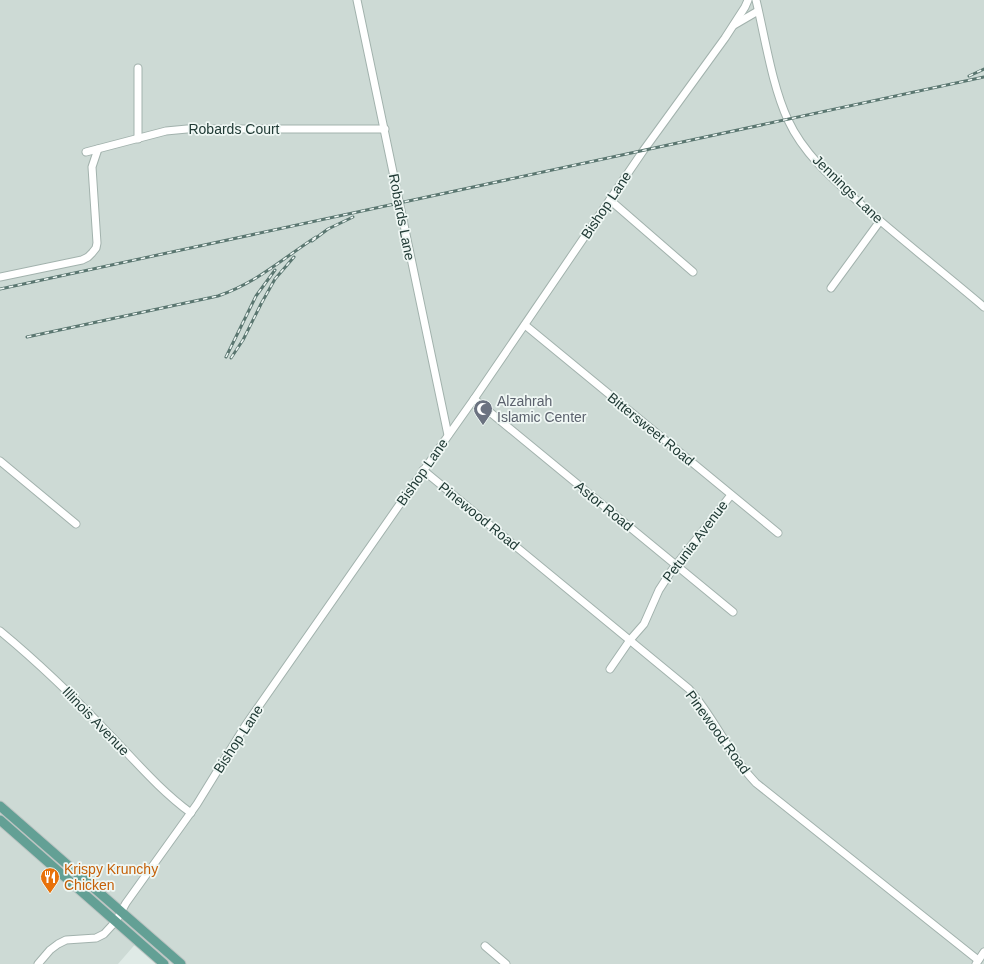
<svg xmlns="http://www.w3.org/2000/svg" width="984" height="964" font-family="Arial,sans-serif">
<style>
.built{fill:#cddad5}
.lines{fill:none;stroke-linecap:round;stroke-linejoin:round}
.minor-casing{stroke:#a2b2ad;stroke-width:9}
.major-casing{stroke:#bcc4c2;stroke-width:11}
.minor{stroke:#fff;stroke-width:7}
.major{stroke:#63a095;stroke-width:9}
.rail-casing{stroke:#5a7670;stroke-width:3}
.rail{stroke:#eff7f4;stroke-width:1.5;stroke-dasharray:4.5;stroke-linecap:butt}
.labels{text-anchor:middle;stroke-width:3.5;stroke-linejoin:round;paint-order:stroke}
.street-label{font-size:14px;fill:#203a35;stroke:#eff7f4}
.worship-label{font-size:14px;fill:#5b616d;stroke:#eff7f4;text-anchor:start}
.food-label{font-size:14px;fill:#c56008;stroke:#eff7f4;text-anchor:start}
</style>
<rect width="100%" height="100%" fill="#dfeae6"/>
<path class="built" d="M 0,0 L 984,0 L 984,964 L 164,964 L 138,941 L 118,964 L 0,964 Z"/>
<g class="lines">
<defs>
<g id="minor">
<path d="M 357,0 L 448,435"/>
<path d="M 756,0 C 765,37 772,86 788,120 C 804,155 835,181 863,206 C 903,241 944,273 984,307"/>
<path d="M 734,25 L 758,11"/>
<path d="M 138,139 L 138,68"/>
<path d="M 86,152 L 166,131 L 187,129 L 385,129"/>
<path d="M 610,200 L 693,272"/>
<path d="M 0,277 L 82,260 L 88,257 L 92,253 L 96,248 L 97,243 L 92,167 L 98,149"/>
<path d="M 831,288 L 880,221"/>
<path d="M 525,325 L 778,533"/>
<path d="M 474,399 L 733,612"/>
<path d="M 0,461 L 76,524"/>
<path d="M 423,470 L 689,689 C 715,718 729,755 756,783 L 978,960"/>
<path d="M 0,631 C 40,664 77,700 112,737 C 138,764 161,791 191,813"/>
<path d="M 610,669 L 630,640 L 644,624 L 659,590 L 672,570 L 731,495"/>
<path d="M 485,946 L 506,964"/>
<path d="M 38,964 L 50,950 L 58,944 L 66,940 L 96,938 L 104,934 L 116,921 L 126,903 L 197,804 L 245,726 L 409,491 L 474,399 L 643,151 L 725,38 L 745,7 L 748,0"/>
<path d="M 976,964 L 984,952"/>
</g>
<g id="major">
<path d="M 0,806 L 181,964"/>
<path d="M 0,820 L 164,964"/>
</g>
</defs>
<use href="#minor" class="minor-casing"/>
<use href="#major" class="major-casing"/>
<use href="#minor" class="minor"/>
<use href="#major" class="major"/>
<defs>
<g id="rail">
<path d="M 969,76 L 984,69"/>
<path d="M 312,241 L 328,229 L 353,217"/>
<path d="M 0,289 L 984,77"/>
<path d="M 27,337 L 218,296 C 258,282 282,259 316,237"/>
<path d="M 226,357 L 256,296 L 275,270"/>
<path d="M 231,358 L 243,340 L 261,304 L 275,279 L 294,257"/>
</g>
</defs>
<use href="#rail" class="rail-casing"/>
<use href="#rail" class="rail"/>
</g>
<defs>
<symbol id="mosque-pin" viewBox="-11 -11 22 30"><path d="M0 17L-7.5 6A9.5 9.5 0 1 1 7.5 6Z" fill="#6b7280" stroke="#eff7f4"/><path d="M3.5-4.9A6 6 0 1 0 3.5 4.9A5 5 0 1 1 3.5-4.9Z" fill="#fff"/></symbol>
<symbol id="restaurant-pin" viewBox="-11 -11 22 30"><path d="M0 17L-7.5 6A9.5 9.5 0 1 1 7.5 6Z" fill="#e8710a" stroke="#eff7f4"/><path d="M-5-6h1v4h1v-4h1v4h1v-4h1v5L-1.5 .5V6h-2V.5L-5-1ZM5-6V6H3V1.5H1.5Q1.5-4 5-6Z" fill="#fff"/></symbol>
</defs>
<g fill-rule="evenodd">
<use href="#mosque-pin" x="472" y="398" width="22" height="30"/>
<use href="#restaurant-pin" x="39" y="866" width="22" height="30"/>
</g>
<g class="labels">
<g class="street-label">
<text x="234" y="134">Robards Court</text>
<text transform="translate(848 189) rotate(44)" y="5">Jennings Lane</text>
<text transform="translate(606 205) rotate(-56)" y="5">Bishop Lane</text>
<text transform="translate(402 217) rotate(79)" y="5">Robards Lane</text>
<text transform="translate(651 429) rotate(39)" y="5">Bittersweet Road</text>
<text transform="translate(422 472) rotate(-55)" y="5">Bishop Lane</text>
<text transform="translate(604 506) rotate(39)" y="5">Astor Road</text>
<text transform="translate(479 516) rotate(39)" y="5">Pinewood Road</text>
<text transform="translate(695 541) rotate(-53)" y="5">Petunia Avenue</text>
<text transform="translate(96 721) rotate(46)" y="5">Illinois Avenue</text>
<text transform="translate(718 732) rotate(54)" y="5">Pinewood Road</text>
<text transform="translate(238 739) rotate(-57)" y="5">Bishop Lane</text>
</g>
<g class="worship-label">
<text x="497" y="406">Alzahrah<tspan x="497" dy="16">Islamic Center</tspan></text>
</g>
<g class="food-label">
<text x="64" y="874">Krispy Krunchy<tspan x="64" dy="16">Chicken</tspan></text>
</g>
</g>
</svg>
